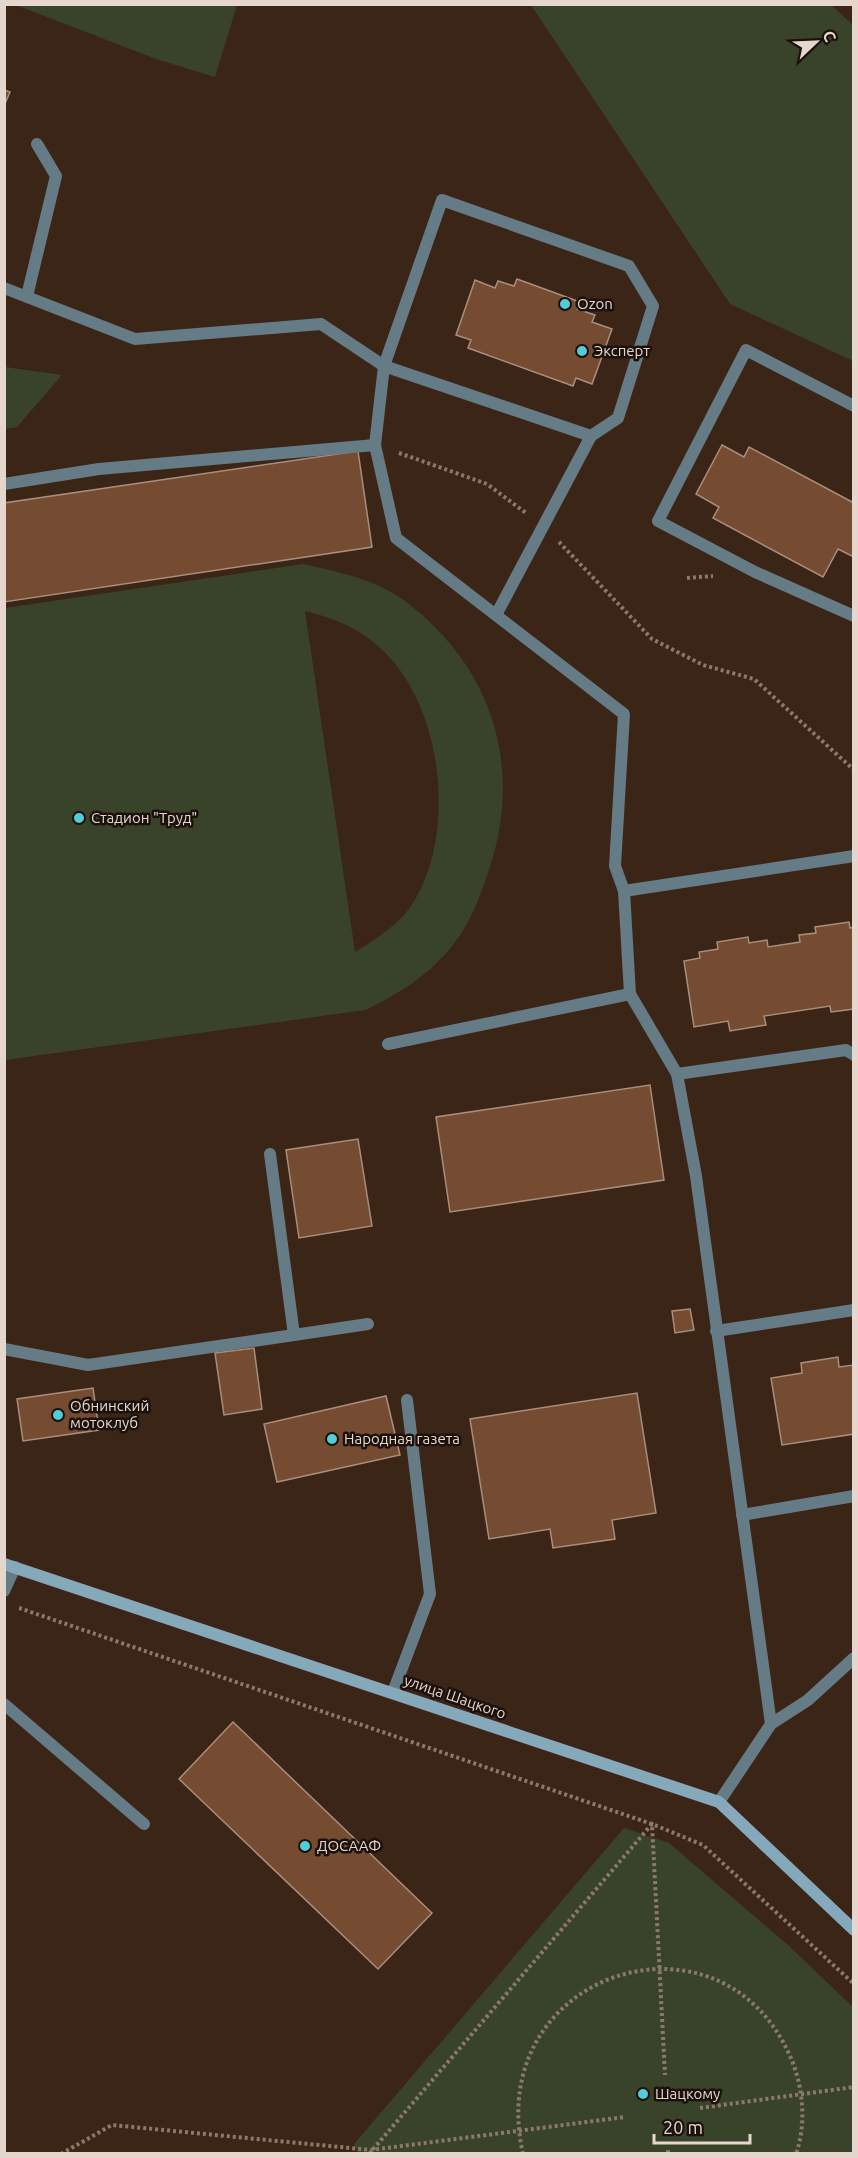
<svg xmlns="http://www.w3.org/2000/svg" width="858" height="2158" font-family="Ubuntu,sans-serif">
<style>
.green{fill:#39432a;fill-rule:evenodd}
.building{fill:#754c31;stroke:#aa8e7d;stroke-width:1.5}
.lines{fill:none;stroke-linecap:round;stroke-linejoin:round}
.path{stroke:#8b796c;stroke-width:4;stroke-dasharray:3 3;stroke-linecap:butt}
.lane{stroke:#657b86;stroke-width:12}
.secondary{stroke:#85a9ba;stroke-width:12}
.poi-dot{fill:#52cbda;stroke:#1b110a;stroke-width:2}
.labels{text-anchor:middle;stroke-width:5;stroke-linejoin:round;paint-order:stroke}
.poi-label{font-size:15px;fill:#e6d7ce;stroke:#1b110a;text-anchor:start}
.street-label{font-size:15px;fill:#e6d7ce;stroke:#1b110a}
</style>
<rect width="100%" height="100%" fill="#3b2516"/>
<g class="green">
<path d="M 16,5 L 237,5 L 215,77 L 156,59 Z"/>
<path d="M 531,5 L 831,5 L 853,25 L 853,361 L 730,304 Z"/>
<path d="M 5,367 L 62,375 L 17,427 L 5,429 Z"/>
<path d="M 303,564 C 339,572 375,579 405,601 C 494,668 524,769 488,873 C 479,899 470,924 452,946 C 429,975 399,994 365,1010 L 5,1060 L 5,608 ZM 305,611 C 329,617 352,625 372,641 C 441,694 458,824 416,898 C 402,923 378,938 355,952 Z"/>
<path d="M 624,1828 L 669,1843 L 788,1945 L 853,2007 L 853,2153 L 358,2153 L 354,2144 Z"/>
</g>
<g class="building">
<path d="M 4,90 L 10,92 L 4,106 Z"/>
<path d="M 517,279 L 580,302 L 577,309 L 595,315 L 592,322 L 612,329 L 592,384 L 576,378 L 573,386 L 468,348 L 471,340 L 456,335 L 475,280 L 495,288 L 498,281 L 514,286 Z"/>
<path d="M 722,445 L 744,457 L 749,447 L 854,503 L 854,557 L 838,549 L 823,577 L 713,518 L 719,507 L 696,494 Z"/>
<path d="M 358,451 L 372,547 L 4,602 L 4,503 Z"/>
<path d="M 849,922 L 850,928 L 854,927 L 854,1009 L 831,1012 L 830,1006 L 764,1016 L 766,1025 L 730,1031 L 728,1021 L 694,1027 L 684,961 L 700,958 L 699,952 L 718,949 L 717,942 L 748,937 L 749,943 L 767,940 L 768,947 L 800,942 L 799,935 L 816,933 L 815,927 Z"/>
<path d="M 650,1085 L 664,1180 L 450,1212 L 436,1117 Z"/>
<path d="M 358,1139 L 372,1226 L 299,1238 L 286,1150 Z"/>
<path d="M 690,1309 L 694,1330 L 675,1333 L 672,1311 Z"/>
<path d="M 254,1348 L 262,1409 L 224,1415 L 215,1353 Z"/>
<path d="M 838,1357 L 839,1367 L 854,1365 L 854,1434 L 782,1445 L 771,1378 L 802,1373 L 801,1363 Z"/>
<path d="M 93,1388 L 99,1430 L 23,1441 L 17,1399 Z"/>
<path d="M 637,1393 L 656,1513 L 612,1520 L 615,1539 L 553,1548 L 550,1529 L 489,1539 L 470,1419 Z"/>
<path d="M 386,1396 L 400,1455 L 277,1482 L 264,1424 Z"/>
<path d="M 233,1722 L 432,1913 L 378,1969 L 179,1779 Z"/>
</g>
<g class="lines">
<g class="path">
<path d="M 399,453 L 487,484 L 526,513"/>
<path d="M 559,542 L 652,639 L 703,665 L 754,679 L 854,770"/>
<path d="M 687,578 L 713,576"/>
<path d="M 19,1608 L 652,1824 L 703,1845 L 854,1984"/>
<path d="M 700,2108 L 854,2087"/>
<path d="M 668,2150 L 668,2154"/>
<path d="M 61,2154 L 112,2125 L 371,2150 L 625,2117"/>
<path d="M 369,2154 L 652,1824 L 665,2075"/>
<path d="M 523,2154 C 482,1973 719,1896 790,2056 C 803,2085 807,2123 796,2154"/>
</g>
<g class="lane">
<path d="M 4,288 L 135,339 L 321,324 L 384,366 L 591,436 L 496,615"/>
<path d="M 27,296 L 56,176 L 37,144"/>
<path d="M 854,406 L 746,350 L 658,521 L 755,572 L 854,616"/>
<path d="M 375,445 L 384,366 L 442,200 L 629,266 L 653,306 L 618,418 L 591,436"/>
<path d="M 4,484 L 99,469 L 375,445 L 396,538 L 624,714 L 615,866 L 624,891"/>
<path d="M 388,1044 L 630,994"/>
<path d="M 677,1074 L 846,1050 L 854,1055"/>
<path d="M 716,1331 L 854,1310"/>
<path d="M 294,1335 L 368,1324"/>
<path d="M 4,1349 L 88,1365 L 294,1335 L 270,1154"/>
<path d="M 742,1515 L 854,1496"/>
<path d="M 4,1591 L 15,1567"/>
<path d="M 393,1692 L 430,1594 L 407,1400"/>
<path d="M 4,1704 L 144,1824"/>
<path d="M 771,1724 L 808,1700 L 854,1658"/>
<path d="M 719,1802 L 771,1724 L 696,1176 L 677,1074 L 630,994 L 624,891 L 854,856"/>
</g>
<path class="secondary" d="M 4,1564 L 719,1802 L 854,1930"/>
</g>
<g class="poi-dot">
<circle cx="565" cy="304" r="6"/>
<circle cx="582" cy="351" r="6"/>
<circle cx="79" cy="818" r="6"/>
<circle cx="58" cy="1415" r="6"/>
<circle cx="332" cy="1439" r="6"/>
<circle cx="305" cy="1846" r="6"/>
<circle cx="643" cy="2094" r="6"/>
</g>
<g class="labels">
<g class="poi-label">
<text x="577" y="309">Ozon</text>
<text x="594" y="356">Эксперт</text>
<text x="91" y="823">Стадион "Труд"</text>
<text x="70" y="1411">Обнинский<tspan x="70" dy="17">мотоклуб</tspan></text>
<text x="344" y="1444">Народная газета</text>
<text x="317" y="1851">ДОСААФ</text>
<text x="655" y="2099">Шацкому</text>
</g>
<g class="street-label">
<text transform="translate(455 1697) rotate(19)" y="5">улица Шацкого</text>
</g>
</g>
<rect width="858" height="2158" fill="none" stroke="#e6d7ce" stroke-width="12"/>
<g transform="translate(816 42) rotate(67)" stroke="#1b110a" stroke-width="4.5" paint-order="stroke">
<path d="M0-4.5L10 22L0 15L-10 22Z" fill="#e6d7ce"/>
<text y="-9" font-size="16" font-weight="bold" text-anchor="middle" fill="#e6d7ce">С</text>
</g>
<path d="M654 2134v9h96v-9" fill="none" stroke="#e6d7ce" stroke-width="3"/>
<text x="663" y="2134" font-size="18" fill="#e6d7ce" stroke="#1b110a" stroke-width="4.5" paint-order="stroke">20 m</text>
</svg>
